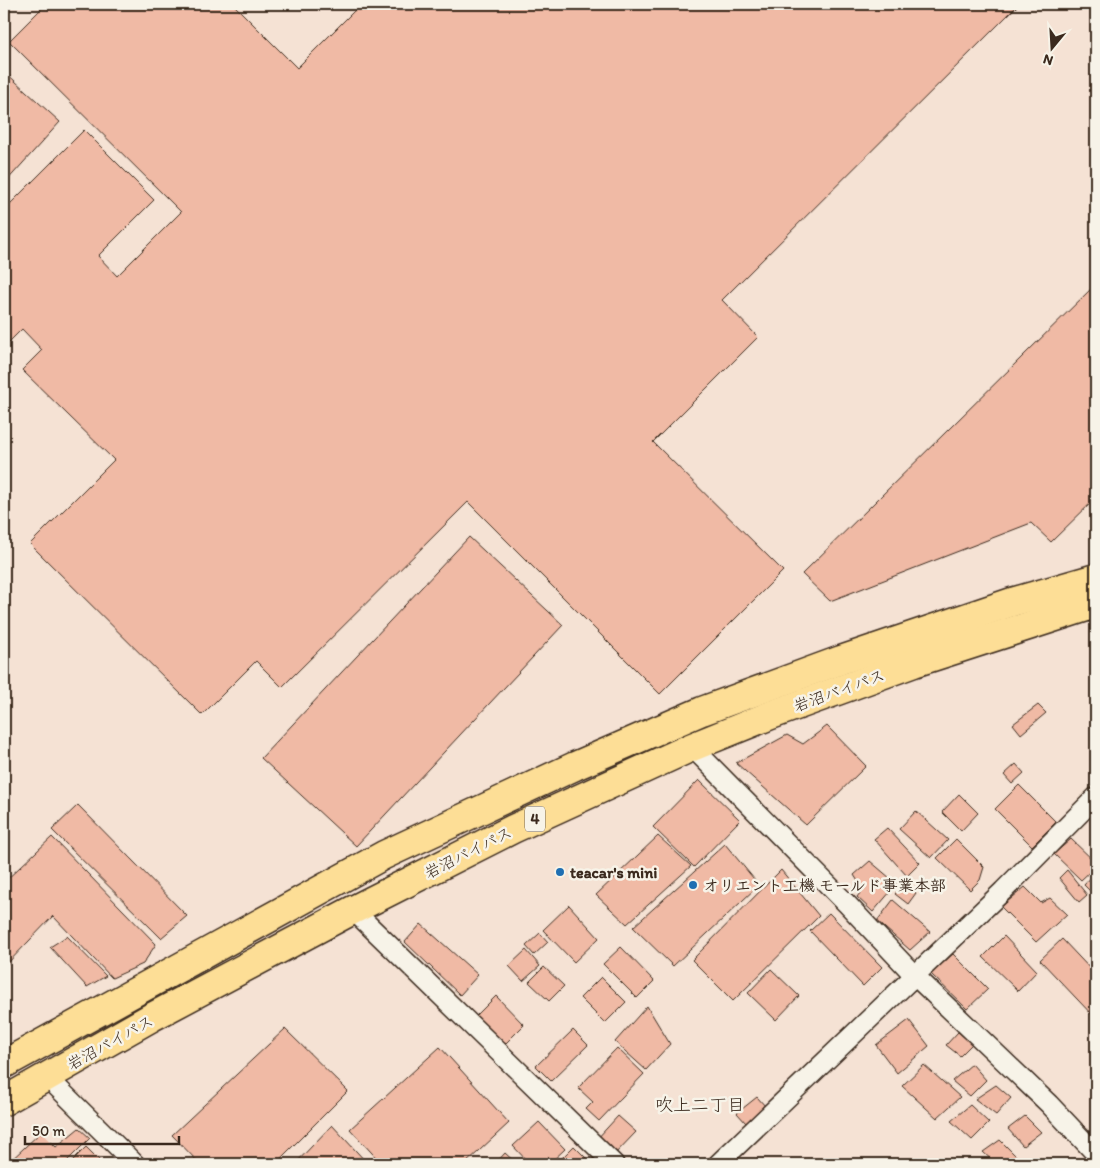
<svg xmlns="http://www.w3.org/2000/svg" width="1100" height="1168" font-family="Itim,'Klee One',sans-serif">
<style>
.building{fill:#f0baa5;stroke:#3b2a1e}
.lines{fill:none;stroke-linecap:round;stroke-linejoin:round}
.minor-casing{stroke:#3b2a1e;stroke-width:22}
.trunk-casing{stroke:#3b2a1e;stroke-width:31}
.minor{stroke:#f7f3e8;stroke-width:19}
.trunk{stroke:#fdde96;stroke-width:28}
.poi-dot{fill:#1f6fb2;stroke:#f7f3e8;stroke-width:2}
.labels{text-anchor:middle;stroke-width:5;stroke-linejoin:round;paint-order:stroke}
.shield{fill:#f7f3e8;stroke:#73665b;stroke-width:1}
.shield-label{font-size:15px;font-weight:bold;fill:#3b2a1e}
.street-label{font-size:16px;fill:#3b2a1e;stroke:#f7f3e8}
.poi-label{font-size:16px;font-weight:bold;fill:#3b2a1e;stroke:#f7f3e8;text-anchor:start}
.neighbourhood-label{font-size:18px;fill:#3b2a1e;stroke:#f7f3e8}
</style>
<rect width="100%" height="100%" fill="#f5e2d4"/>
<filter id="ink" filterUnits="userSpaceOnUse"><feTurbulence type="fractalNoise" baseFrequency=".02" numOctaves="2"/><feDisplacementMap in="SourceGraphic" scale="10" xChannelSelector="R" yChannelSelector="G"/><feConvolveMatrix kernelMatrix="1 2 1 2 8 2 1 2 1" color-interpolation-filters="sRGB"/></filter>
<g filter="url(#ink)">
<g class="building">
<path d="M 46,4 L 233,4 L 297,68 L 361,4 L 1019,4 L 722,300 L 758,337 L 653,442 L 783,571 L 660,694 L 468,502 L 282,687 L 256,661 L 202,715 L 30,544 L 114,460 L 22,370 L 42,350 L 22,329 L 4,347 L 4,210 L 84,130 L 154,200 L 98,256 L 117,276 L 181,212 L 9,41 Z"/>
<path d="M 4,71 L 60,122 L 4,184 Z"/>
<path d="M 1096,284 L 1096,498 L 1051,542 L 1031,523 L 830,601 L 802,574 Z"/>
<path d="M 469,537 L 563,625 L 356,846 L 261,758 Z"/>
<path d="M 1038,705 L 1046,713 L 1021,734 L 1013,724 Z"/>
<path d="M 827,726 L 866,766 L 806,825 L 736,763 L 787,735 L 803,744 Z"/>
<path d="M 1016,764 L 1024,773 L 1012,784 L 1004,775 Z"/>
<path d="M 699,780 L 740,820 L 694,867 L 653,827 Z"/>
<path d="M 1019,785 L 1056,822 L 1032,846 L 995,809 Z"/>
<path d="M 959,794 L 978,813 L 961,831 L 942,812 Z"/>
<path d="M 78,805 L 187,916 L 161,938 L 52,830 Z"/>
<path d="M 916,811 L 948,840 L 931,858 L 899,829 Z"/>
<path d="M 887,828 L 920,863 L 907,876 L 874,839 Z"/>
<path d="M 658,836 L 691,866 L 627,924 L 596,895 Z"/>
<path d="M 52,837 L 156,944 L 143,964 L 112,978 L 53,916 L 4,967 L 4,882 Z"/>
<path d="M 956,839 L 984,867 L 980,880 L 970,890 L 937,858 Z"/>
<path d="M 1071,839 L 1096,863 L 1096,866 L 1081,880 L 1054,854 Z"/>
<path d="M 725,844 L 759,885 L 673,966 L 633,927 Z"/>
<path d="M 870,861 L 897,884 L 873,912 L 857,897 L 863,889 L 854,875 Z"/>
<path d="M 781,870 L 819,916 L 733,1001 L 692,960 Z"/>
<path d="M 1067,870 L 1087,895 L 1079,902 L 1059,878 Z"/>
<path d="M 1096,872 L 1096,897 L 1084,885 Z"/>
<path d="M 905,883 L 916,893 L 908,904 L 895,894 Z"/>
<path d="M 1025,887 L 1041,903 L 1050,898 L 1067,914 L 1036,942 L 1001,907 Z"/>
<path d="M 893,900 L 930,932 L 910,950 L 877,921 Z"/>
<path d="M 569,905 L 599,938 L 574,962 L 543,930 Z"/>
<path d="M 829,913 L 882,967 L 863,986 L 810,931 Z"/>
<path d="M 421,924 L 478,975 L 460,995 L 405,942 Z"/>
<path d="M 540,933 L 548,942 L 534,955 L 526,946 Z"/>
<path d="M 67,936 L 106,976 L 87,987 L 50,947 Z"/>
<path d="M 1004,936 L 1037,971 L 1018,991 L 983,957 Z"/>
<path d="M 1062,939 L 1096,975 L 1096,1019 L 1040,960 Z"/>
<path d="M 621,947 L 654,981 L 637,998 L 603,964 Z"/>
<path d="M 526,950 L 540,966 L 523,981 L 509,966 Z"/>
<path d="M 953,954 L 988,989 L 967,1009 L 931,974 Z"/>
<path d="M 544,967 L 564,986 L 549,1001 L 529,982 Z"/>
<path d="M 771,969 L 799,996 L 776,1020 L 748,993 Z"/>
<path d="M 601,977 L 626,1002 L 605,1023 L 580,998 Z"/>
<path d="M 496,996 L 524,1025 L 501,1048 L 473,1019 Z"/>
<path d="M 647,1006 L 670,1044 L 646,1070 L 615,1042 Z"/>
<path d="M 909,1020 L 929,1046 L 897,1073 L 876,1045 Z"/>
<path d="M 285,1029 L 348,1091 L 275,1164 L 200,1164 L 172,1135 Z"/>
<path d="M 573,1030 L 588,1045 L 551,1081 L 536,1066 Z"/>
<path d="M 958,1032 L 972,1044 L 960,1056 L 946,1045 Z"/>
<path d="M 440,1047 L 509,1123 L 465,1164 L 382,1164 L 350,1129 Z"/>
<path d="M 617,1048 L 644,1074 L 599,1121 L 586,1109 L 593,1102 L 578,1088 Z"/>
<path d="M 972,1064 L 986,1080 L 970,1096 L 952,1081 Z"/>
<path d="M 924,1065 L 960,1097 L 937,1118 L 902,1086 Z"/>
<path d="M 996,1085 L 1011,1098 L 996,1115 L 975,1099 Z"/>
<path d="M 757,1097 L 766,1107 L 746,1123 L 737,1113 Z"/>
<path d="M 970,1105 L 989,1123 L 972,1140 L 951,1121 Z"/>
<path d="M 618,1116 L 636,1132 L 613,1156 L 596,1140 Z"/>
<path d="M 1025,1116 L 1041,1132 L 1023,1146 L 1008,1129 Z"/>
<path d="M 539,1122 L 565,1149 L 549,1164 L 530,1164 L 513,1146 Z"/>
<path d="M 332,1125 L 368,1164 L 295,1164 Z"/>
<path d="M 79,1128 L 90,1138 L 64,1164 L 7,1164 L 41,1132 L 56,1147 Z"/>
<path d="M 1000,1140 L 1017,1157 L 1010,1164 L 996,1164 L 983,1152 Z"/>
<path d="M 574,1146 L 592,1164 L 556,1164 Z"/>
<path d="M 86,1147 L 103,1164 L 69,1164 Z"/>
<path d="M 505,1153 L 517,1164 L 495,1164 Z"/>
</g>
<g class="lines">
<defs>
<g id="minor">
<path d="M 692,747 L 846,903 L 914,975 L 1049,1104 L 1096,1154"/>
<path d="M 353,910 L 614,1164"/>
<path d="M 47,1077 L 135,1164"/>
<path d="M 718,1164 L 1003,891 L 1096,797"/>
</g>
<g id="trunk">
<path d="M 4,1064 L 384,855 L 575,766 L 702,711 L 841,660 L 1012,602 L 1096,578"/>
<path d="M 4,1101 L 152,1017 L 353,910 L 513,829 L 692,747 L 771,715 L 914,663 L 1096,604"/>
</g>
</defs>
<use href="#minor" class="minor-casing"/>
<use href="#trunk" class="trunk-casing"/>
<use href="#minor" class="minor"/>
<use href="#trunk" class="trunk"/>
</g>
</g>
<g class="poi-dot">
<circle cx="560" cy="872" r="5"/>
<circle cx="693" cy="885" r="5"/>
</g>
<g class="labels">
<rect class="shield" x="525" y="806.5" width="20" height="25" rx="4"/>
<g class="shield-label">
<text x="535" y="824">4</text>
</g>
<g class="street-label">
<text transform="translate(839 690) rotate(-20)" y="6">岩沼バイパス</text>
<text transform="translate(468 852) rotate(-27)" y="6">岩沼バイパス</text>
<text transform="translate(110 1042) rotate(-29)" y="6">岩沼バイパス</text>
</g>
<g class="poi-label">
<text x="570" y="878">teacar's mini</text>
<text x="703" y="891">オリエント工機 モールド事業本部</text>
</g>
<g class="neighbourhood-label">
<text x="700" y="1111">吹上二丁目</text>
</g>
</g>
<rect width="1100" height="1168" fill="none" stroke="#f7f3e8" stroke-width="20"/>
<rect x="10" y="10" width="1080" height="1148" fill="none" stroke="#3b2a1e" stroke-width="2" filter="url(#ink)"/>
<g transform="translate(1052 48) rotate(198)" stroke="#f7f3e8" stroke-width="4" paint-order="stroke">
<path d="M0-4L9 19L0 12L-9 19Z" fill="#3b2a1e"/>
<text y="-8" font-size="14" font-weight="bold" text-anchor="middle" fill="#3b2a1e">N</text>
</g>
<path d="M25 1136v8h154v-8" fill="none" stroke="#3b2a1e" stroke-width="2.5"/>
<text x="32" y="1136" font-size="15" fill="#3b2a1e" stroke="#f7f3e8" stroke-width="4" paint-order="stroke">50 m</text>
</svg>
